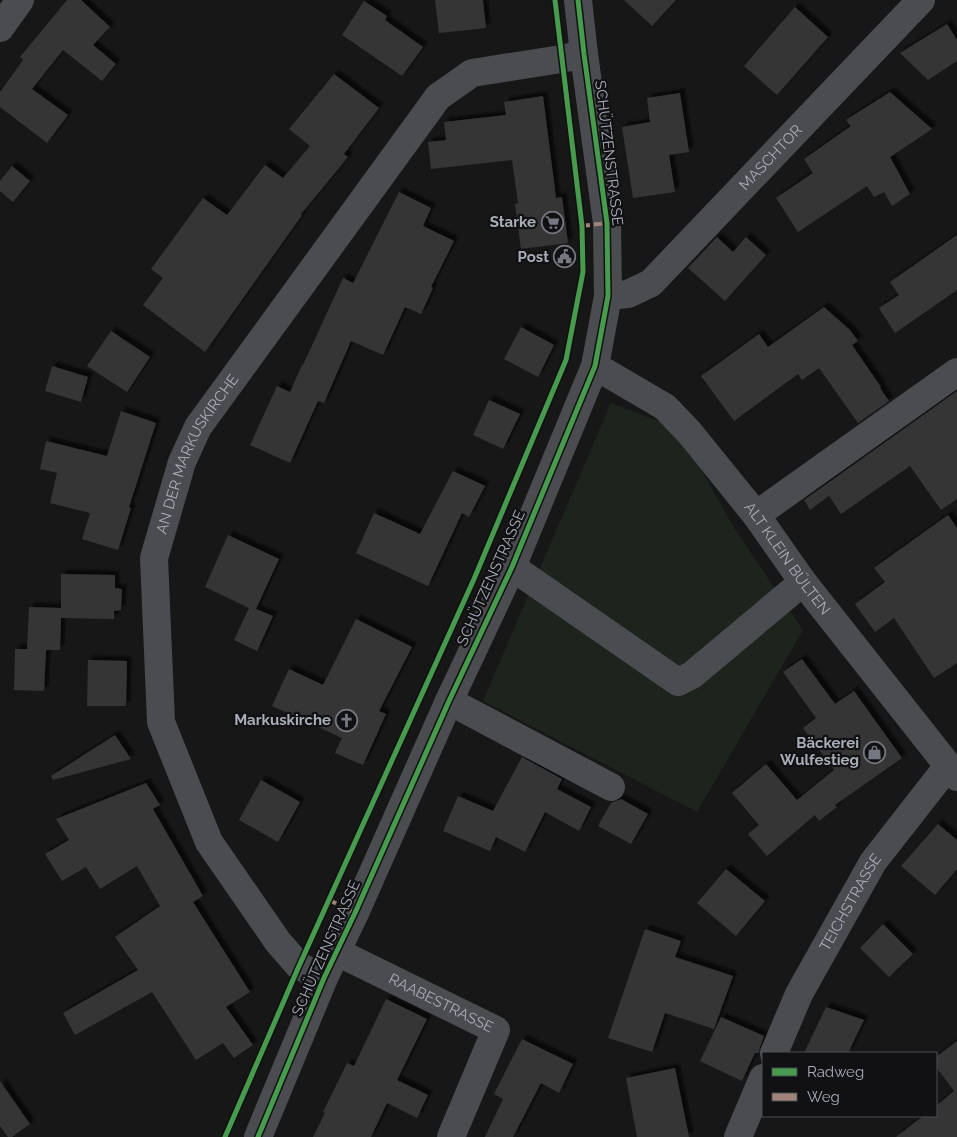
<svg xmlns="http://www.w3.org/2000/svg" width="957" height="1137" font-family="Raleway,sans-serif">
<style>
.green{fill:#1d241e}
.building{fill:#353536;filter:url(#shadow)}
.lines{fill:none;stroke-linecap:round;stroke-linejoin:round}
.minor{stroke:#4b4c50;stroke-width:28}
.quiet{stroke:#a18479;stroke-width:4;stroke-dasharray:8 4;stroke-linecap:butt}
.cycleway-casing{stroke:#111113;stroke-width:8}
.cycleway{stroke:#469c4c;stroke-width:5}
.labels{text-anchor:middle;stroke-width:4.5;stroke-linejoin:round;paint-order:stroke}
.street-label{font-size:15px;fill:#a8adb8;stroke:#111113}
.poi-label{font-size:15px;font-weight:bold;fill:#a8adb8;stroke:#111113;text-anchor:end}
</style>
<defs>
<filter id="shadow"><feDropShadow dx="4.5" dy="-4.5" stdDeviation="1" flood-color="#0009"/></filter>
</defs>
<rect width="100%" height="100%" fill="#171717"/>
<path class="green" d="M 611,403 L 663,423 L 691,452 L 736,531 L 803,630 L 697,812 L 483,701 Z"/>
<g class="building">
<path d="M 67,0 L 81,0 L 110,27 L 93,45 L 116,64 L 102,81 L 63,50 L 32,89 L 68,115 L 47,143 L 0,107 L 0,92 L 23,60 L 20,57 Z"/>
<path d="M 435,0 L 483,0 L 486,28 L 439,33 Z"/>
<path d="M 624,0 L 676,0 L 652,26 Z"/>
<path d="M 364,1 L 387,16 L 385,20 L 423,47 L 402,76 L 342,35 Z"/>
<path d="M 795,7 L 828,37 L 777,95 L 744,66 Z"/>
<path d="M 947,24 L 957,40 L 957,61 L 928,80 L 900,53 Z"/>
<path d="M 334,74 L 379,108 L 344,154 L 348,157 L 301,214 L 302,215 L 205,352 L 143,305 L 163,278 L 151,269 L 203,198 L 227,215 L 265,165 L 283,178 L 310,146 L 289,129 Z"/>
<path d="M 890,92 L 932,129 L 890,157 L 910,194 L 892,206 L 884,192 L 874,197 L 867,186 L 798,232 L 776,198 L 813,173 L 804,159 L 851,126 L 846,120 Z"/>
<path d="M 680,93 L 689,152 L 669,155 L 675,192 L 633,198 L 622,127 L 650,122 L 647,98 Z"/>
<path d="M 543,96 L 556,198 L 562,197 L 568,243 L 521,249 L 515,204 L 518,203 L 512,160 L 431,169 L 428,142 L 446,140 L 444,122 L 506,115 L 504,102 Z"/>
<path d="M 12,166 L 30,181 L 13,202 L 0,191 L 0,181 Z"/>
<path d="M 399,192 L 431,208 L 423,226 L 454,241 L 431,287 L 433,288 L 421,314 L 405,307 L 383,355 L 351,341 L 324,403 L 318,401 L 290,463 L 250,445 L 277,386 L 290,392 L 302,365 L 303,365 L 343,278 L 353,283 Z"/>
<path d="M 957,235 L 957,290 L 895,333 L 879,308 L 899,295 L 890,282 Z"/>
<path d="M 717,237 L 733,252 L 746,237 L 766,255 L 725,301 L 688,268 Z"/>
<path d="M 824,307 L 850,330 L 858,341 L 852,345 L 881,387 L 880,388 L 889,401 L 858,423 L 819,368 L 802,380 L 798,374 L 734,421 L 701,376 L 759,334 L 768,347 Z"/>
<path d="M 521,327 L 554,345 L 538,377 L 504,359 Z"/>
<path d="M 111,331 L 150,357 L 127,392 L 87,366 Z"/>
<path d="M 52,366 L 88,377 L 81,402 L 45,391 Z"/>
<path d="M 957,391 L 957,499 L 941,510 L 910,466 L 841,514 L 829,496 L 810,510 L 804,500 Z"/>
<path d="M 489,400 L 520,414 L 503,449 L 473,435 Z"/>
<path d="M 121,411 L 156,423 L 129,507 L 131,508 L 118,550 L 82,539 L 90,513 L 50,503 L 57,473 L 40,469 L 46,441 L 107,456 Z"/>
<path d="M 453,471 L 485,486 L 469,517 L 462,513 L 428,586 L 356,553 L 374,513 L 420,534 Z"/>
<path d="M 948,515 L 957,528 L 957,663 L 934,678 L 894,618 L 875,632 L 855,604 L 885,582 L 874,568 Z"/>
<path d="M 228,535 L 279,559 L 256,609 L 273,616 L 257,651 L 234,640 L 249,608 L 205,587 Z"/>
<path d="M 61,574 L 115,575 L 115,588 L 122,589 L 121,610 L 114,611 L 114,619 L 61,618 L 60,650 L 46,650 L 44,691 L 14,690 L 15,649 L 27,649 L 29,607 L 61,608 Z"/>
<path d="M 356,619 L 412,647 L 379,711 L 386,714 L 363,765 L 335,753 L 342,738 L 272,706 L 289,669 L 323,685 Z"/>
<path d="M 802,659 L 835,704 L 854,691 L 902,758 L 835,805 L 837,807 L 819,821 L 815,815 L 767,856 L 748,834 L 759,825 L 732,793 L 766,764 L 797,800 L 834,770 L 803,728 L 816,718 L 783,672 Z"/>
<path d="M 88,660 L 127,661 L 126,706 L 87,706 Z"/>
<path d="M 115,735 L 131,759 L 53,780 L 51,776 Z"/>
<path d="M 522,757 L 562,779 L 557,789 L 591,807 L 579,831 L 545,812 L 525,852 L 496,837 L 490,851 L 443,831 L 458,796 L 493,811 Z"/>
<path d="M 261,780 L 300,802 L 278,842 L 239,820 Z"/>
<path d="M 146,783 L 160,805 L 153,809 L 203,896 L 193,902 L 250,992 L 226,1007 L 253,1045 L 234,1058 L 223,1043 L 196,1060 L 152,992 L 75,1035 L 63,1013 L 138,970 L 115,937 L 160,906 L 137,866 L 100,889 L 86,867 L 62,881 L 45,854 L 69,840 L 56,819 Z"/>
<path d="M 621,799 L 648,814 L 631,844 L 598,826 L 611,803 Z"/>
<path d="M 938,824 L 957,840 L 957,869 L 935,895 L 901,866 Z"/>
<path d="M 726,869 L 765,901 L 736,936 L 697,903 Z"/>
<path d="M 883,924 L 913,954 L 889,977 L 860,948 Z"/>
<path d="M 645,929 L 681,941 L 675,957 L 733,976 L 714,1029 L 665,1013 L 652,1052 L 608,1038 Z"/>
<path d="M 386,999 L 427,1019 L 397,1080 L 428,1095 L 417,1118 L 387,1103 L 371,1137 L 313,1137 L 325,1113 L 323,1112 L 347,1063 L 354,1066 Z"/>
<path d="M 826,1007 L 864,1020 L 848,1053 L 804,1053 Z"/>
<path d="M 721,1017 L 764,1036 L 760,1047 L 759,1053 L 755,1053 L 742,1081 L 700,1061 Z"/>
<path d="M 522,1039 L 573,1064 L 559,1093 L 541,1083 L 513,1137 L 485,1137 L 503,1099 L 494,1094 Z"/>
<path d="M 957,1041 L 957,1137 L 896,1137 L 923,1116 L 936,1116 L 936,1106 L 954,1091 L 936,1067 L 936,1057 Z"/>
<path d="M 675,1068 L 689,1137 L 637,1137 L 626,1078 Z"/>
<path d="M 0,1081 L 30,1124 L 12,1137 L 8,1137 L 0,1126 Z"/>
</g>
<g class="lines">
<g class="minor">
<path d="M 0,28 L 20,0"/>
<path id="s1" d="M 608,296 L 628,294 L 651,283 L 921,0"/>
<path id="s2" d="M 595,366 L 665,407 L 689,432 L 756,515 L 803,582 L 957,777"/>
<path d="M 756,515 L 957,372"/>
<path d="M 512,567 L 678,682 L 692,675 L 803,582"/>
<path d="M 449,701 L 611,787"/>
<path id="s3" d="M 337,952 L 496,1030 L 451,1137"/>
<path id="s4" d="M 324,978 L 299,966 L 278,942 L 209,842 L 161,722 L 154,558 L 182,462 L 198,427 L 438,97 L 472,73 L 561,59 L 584,54"/>
<path id="s5" d="M 774,1053 L 799,994 L 873,862 L 948,766"/>
<path d="M 258,1137 L 324,978 L 355,913 L 449,701 L 512,567 L 595,366 L 608,296 L 607,223 L 584,54 L 578,0"/>
<path d="M 738,1137 L 763,1078"/>
</g>
<g class="quiet">
<path d="M 582,226 L 607,223"/>
<path d="M 329,900 L 355,913"/>
</g>
<defs>
<g id="cycleway">
<path d="M 225,1137 L 299,966 L 474,579 L 566,360 L 583,272 L 582,226 L 555,0"/>
<path d="M 258,1137 L 324,978 L 355,913 L 449,701 L 512,567 L 595,366 L 608,296 L 607,223 L 584,54 L 578,0"/>
</g>
</defs>
<use href="#cycleway" class="cycleway-casing"/>
<use href="#cycleway" class="cycleway"/>
</g>
<defs>
<symbol id="supermarket-ring" viewBox="-11 -11 22 22"><circle r="9.5" fill="#111113" stroke="#757880" stroke-width="1.5"/><path d="M-6-5.5h2.5l.6 2H6L4.5 2H-2.5L-4.4-4H-6ZM-1.5 3.2a1.3 1.3 0 1 0 .1 0ZM3 3.2a1.3 1.3 0 1 0 .1 0Z" fill="#757880"/></symbol>
<symbol id="civic-ring" viewBox="-11 -11 22 22"><circle r="9.5" fill="#111113" stroke="#757880" stroke-width="1.5"/><path d="M-.6-6.5H3V-4.5H.6V-3L4-1V1h2V6H-6V1h2V-1L-.6-3ZM-1.2 2.5V6h2.4V2.5Z" fill="#757880"/></symbol>
<symbol id="church-ring" viewBox="-11 -11 22 22"><circle r="9.5" fill="#111113" stroke="#757880" stroke-width="1.5"/><path d="M-1.2-6h2.4v3.5h3.3v2.4h-3.3V6h-2.4V-.1h-3.3v-2.4h3.3Z" fill="#757880"/></symbol>
<symbol id="shop-ring" viewBox="-11 -11 22 22"><circle r="9.5" fill="#111113" stroke="#757880" stroke-width="1.5"/><path d="M-5-2.5h2.3a2.7 3.5 0 0 1 5.4 0H5L5.5 6h-11ZM-1.5-2.5h3a1.5 2.3 0 0 0-3 0Z" fill="#757880"/></symbol>
</defs>
<g fill-rule="evenodd">
<use href="#supermarket-ring" x="540" y="210" width="25" height="25"/>
<use href="#civic-ring" x="552" y="244" width="25" height="25"/>
<use href="#church-ring" x="334" y="708" width="25" height="25"/>
<use href="#shop-ring" x="862" y="740" width="25" height="25"/>
</g>
<g class="labels">
<g class="street-label">
<text transform="translate(609 153) rotate(83)" y="5">SCHÜTZENSTRASSE</text>
<text dy="5" stroke="none"><textPath href="#s1" startOffset="219">MASCHTOR</textPath></text>
<text dy="5" stroke="none"><textPath href="#s4" startOffset="588">AN DER MARKUSKIRCHE</textPath></text>
<text dy="5" stroke="none"><textPath href="#s2" startOffset="276">ALT KLEIN BÜLTEN</textPath></text>
<text transform="translate(491 578) rotate(-66)" y="5">SCHÜTZENSTRASSE</text>
<text dy="5" stroke="none"><textPath href="#s5" startOffset="169">TEICHSTRASSE</textPath></text>
<text transform="translate(326 948) rotate(-66)" y="5">SCHÜTZENSTRASSE</text>
<text dy="5" stroke="none"><textPath href="#s3" startOffset="116">RAABESTRASSE</textPath></text>
</g>
<g class="poi-label">
<text x="536" y="227">Starke</text>
<text x="549" y="262">Post</text>
<text x="331" y="725">Markuskirche</text>
<text x="859" y="748">Bäckerei<tspan x="859" dy="17">Wulfestieg</tspan></text>
</g>
</g>
<rect x="762" y="1052" width="175" height="65" fill="#111113" stroke="#4d4f55"/>
<rect x="772" y="1068" width="25" height="8" fill="#469c4c" stroke="#4d4f55"/>
<text x="807" y="1077" font-size="15" fill="#a8adb8">Radweg</text>
<rect x="772" y="1093" width="25" height="8" fill="#a18479" stroke="#4d4f55"/>
<text x="807" y="1102" font-size="15" fill="#a8adb8">Weg</text>
</svg>
